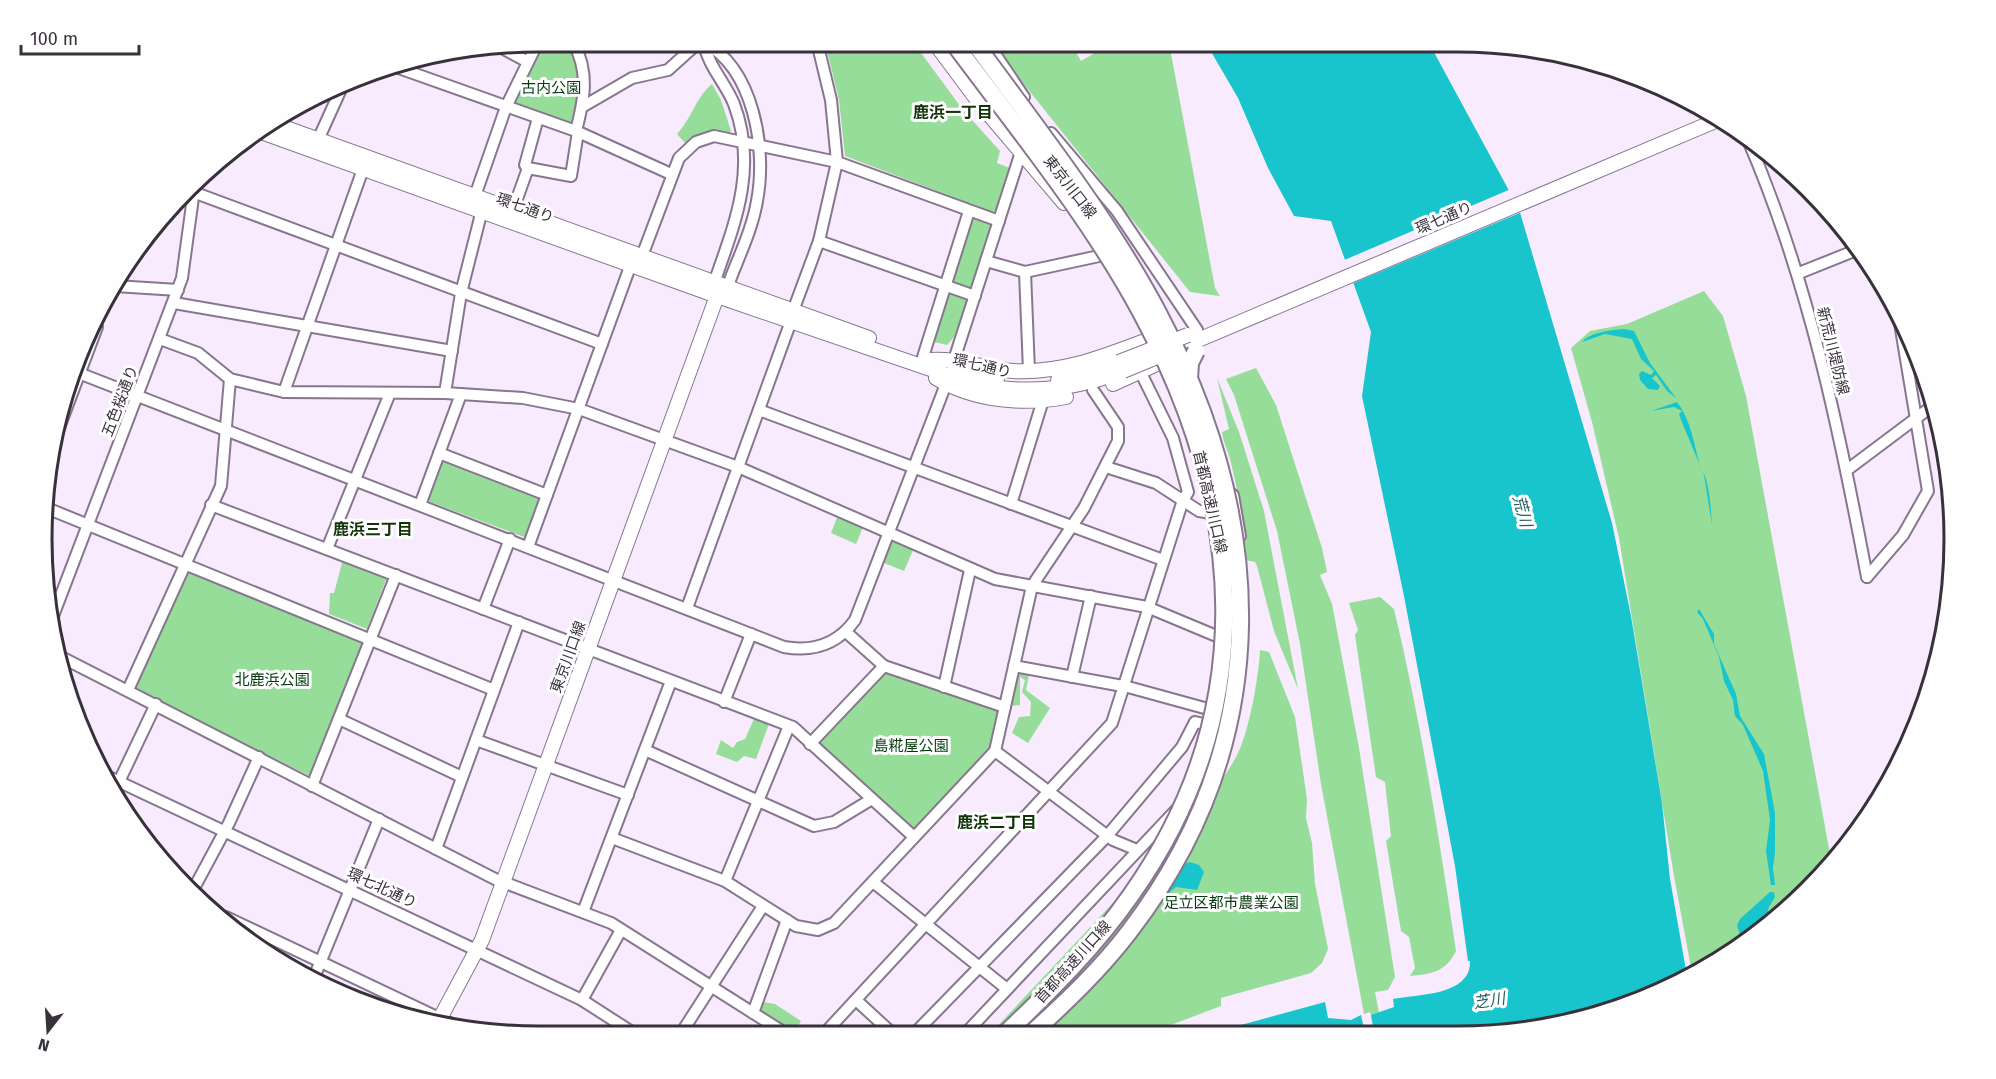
<svg xmlns="http://www.w3.org/2000/svg" width="1996" height="1079" font-family="'Fira Sans','Noto Sans JP',sans-serif">
<style>
.green{fill:#96dd99}
.water{fill:#19c5cd}
.pier{fill:#f7ebfd}
.lines{fill:none;stroke-linecap:round;stroke-linejoin:round}
.minor-casing{stroke:#88768f;stroke-width:14}
.major-casing{stroke:#88768f;stroke-width:16}
.minor{stroke:#fff;stroke-width:10}
.major{stroke:#fff;stroke-width:14}
.major-bridge-casing{stroke:#88768f;stroke-width:16;stroke-linecap:butt}
.highway-bridge-casing{stroke:#88768f;stroke-width:20;stroke-linecap:butt}
.major-bridge{stroke:#fff;stroke-width:14}
.highway-bridge{stroke:#fff;stroke-width:16}
.labels{text-anchor:middle;stroke-width:6;stroke-linejoin:round;paint-order:stroke}
.park-label{font-size:15px;fill:#033b0d;stroke:#fefefe}
.street-label{font-size:15px;fill:#38303b;stroke:#fefefe}
.neighbourhood-label{font-size:16px;font-weight:bold;fill:#113307;stroke:#fefefe}
.water-label{font-size:16px;font-style:italic;fill:#236063;stroke:#fefefe}
.rim{fill:none;stroke:#38303b;stroke-width:3}
</style>
<rect width="100%" height="100%" fill="#f7ebfd"/>
<g class="green">
<path d="M 542,42 L 568,42 C 578,62 586,107 570,125 L 516,105 L 513,102 Z"/>
<path d="M 825,42 L 913,42 L 963,110 L 1000,151 L 997,163 L 1010,168 L 997,210 L 992,212 L 845,156 L 839,100 Z"/>
<path d="M 991,43 L 1071,43 L 1081,61 L 1112,43 L 1169,43 L 1215,288 L 1220,296 L 1190,292 Z"/>
<path d="M 712,84 L 721,100 L 731,131 L 727,134 C 712,130 699,135 686,144 L 677,134 C 692,118 696,97 712,84 Z"/>
<path d="M 974,217 L 992,225 L 971,287 L 966,289 L 952,284 L 951,281 L 971,219 Z"/>
<path d="M 948,291 L 967,300 L 954,337 L 947,345 L 934,342 L 933,339 Z"/>
<path d="M 1704,291 L 1723,316 L 1746,396 L 1832,865 L 1733,953 L 1692,973 L 1674,876 L 1619,538 L 1592,422 L 1571,348 L 1590,331 L 1627,324 Z"/>
<path d="M 1256,368 L 1276,405 L 1322,548 L 1327,572 L 1320,575 L 1332,604 L 1359,748 L 1395,977 L 1388,990 L 1375,992 L 1379,1013 L 1371,1015 L 1370,1012 L 1364,1014 L 1321,784 L 1300,644 L 1277,531 L 1234,395 L 1226,379 Z"/>
<path d="M 1217,378 L 1239,432 L 1264,511 L 1298,689 L 1274,631 L 1257,566 L 1255,562 L 1246,560 C 1245,526 1239,496 1231,463 C 1229,452 1223,443 1222,432 L 1229,429 Z"/>
<path d="M 444,460 L 540,496 L 541,500 L 527,538 L 430,502 L 427,498 L 440,462 Z"/>
<path d="M 838,515 L 863,527 L 856,544 L 831,533 Z"/>
<path d="M 895,540 L 914,548 L 904,571 L 884,563 L 892,541 Z"/>
<path d="M 343,559 L 387,577 L 367,629 L 329,614 L 330,593 L 334,593 Z"/>
<path d="M 191,571 L 364,640 L 310,776 L 137,690 L 135,686 L 187,572 Z"/>
<path d="M 1380,597 L 1394,609 C 1421,722 1439,837 1456,951 C 1446,972 1431,974 1410,976 L 1415,968 L 1409,937 L 1401,931 L 1386,841 L 1391,836 L 1385,782 L 1376,777 L 1355,635 L 1358,630 L 1349,603 Z"/>
<path d="M 1260,650 L 1269,652 L 1295,717 L 1307,799 L 1306,818 L 1312,843 L 1315,884 L 1328,949 L 1322,963 L 1311,973 L 1221,998 L 1221,1006 L 1147,1034 L 990,1034 L 1187,824 C 1205,802 1224,780 1237,755 C 1249,733 1259,675 1260,650 Z"/>
<path d="M 884,672 L 998,711 L 991,743 L 993,747 L 917,830 L 912,830 L 819,746 L 817,740 Z"/>
<path d="M 1017,672 L 1029,674 L 1026,690 L 1050,708 L 1028,743 L 1012,733 L 1019,717 L 1030,716 L 1031,702 L 1022,692 L 1025,680 L 1020,677 L 1020,705 L 1010,706 Z"/>
<path d="M 754,719 L 769,724 L 756,759 L 744,756 L 737,762 L 716,754 L 721,740 L 733,748 L 737,742 L 745,739 Z"/>
<path d="M 763,1002 L 775,1004 L 801,1021 L 794,1033 L 761,1012 Z"/>
</g>
<g class="water">
<path d="M 1206,43 L 1429,43 L 1519,209 L 1612,523 L 1631,616 L 1662,803 L 1670,879 L 1687,976 L 1617,1010 L 1521,1033 L 1374,1033 L 1371,1015 L 1394,1007 L 1393,999 C 1418,994 1471,996 1470,961 L 1468,961 L 1455,866 L 1404,596 L 1362,396 L 1371,332 L 1331,221 L 1294,216 L 1268,168 L 1238,98 Z"/>
<path d="M 1624,329 L 1634,331 L 1650,363 L 1676,398 L 1667,391 L 1656,375 L 1652,378 L 1660,386 L 1658,390 L 1648,389 L 1640,380 L 1639,374 L 1642,371 L 1651,375 L 1654,371 L 1641,359 L 1632,339 L 1605,334 L 1582,342 C 1590,332 1611,330 1624,329 Z"/>
<path d="M 1677,402 C 1691,420 1694,444 1700,466 C 1701,470 1705,474 1706,479 C 1710,494 1711,510 1712,525 L 1704,475 L 1681,420 L 1679,414 L 1682,411 L 1674,407 L 1651,411 Z"/>
<path d="M 1699,609 L 1714,634 L 1714,644 L 1736,694 L 1740,716 L 1764,754 L 1775,813 L 1775,853 L 1773,868 L 1775,885 L 1771,885 L 1766,851 L 1770,820 L 1763,771 L 1743,725 L 1735,716 L 1733,700 L 1724,681 L 1719,657 L 1703,619 L 1697,612 Z"/>
<path d="M 1190,862 L 1199,865 L 1204,872 L 1197,890 L 1176,887 L 1170,892 L 1166,900 L 1158,902 L 1181,865 Z"/>
<path d="M 1770,892 L 1774,892 L 1775,897 L 1769,907 L 1764,926 L 1738,949 L 1740,936 L 1737,925 L 1740,919 Z"/>
<path d="M 1325,1002 L 1328,1018 L 1351,1020 L 1361,1015 L 1365,1033 L 1208,1034 Z"/>
</g>
<path class="pier" d="M 1511,189 L 1522,212 L 1351,284 L 1342,261 Z"/>
<g class="lines">
<defs>
<g id="minor">
<path d="M 573,42 C 590,72 584,100 576,131"/>
<path d="M 703,42 C 754,68 767,149 757,201 C 752,231 737,260 727,288"/>
<path d="M 987,42 L 1024,97"/>
<path d="M 704,43 C 708,66 725,82 734,104 C 758,168 735,223 714,283"/>
<path d="M 502,48 L 528,62"/>
<path d="M 393,66 L 576,131 L 671,174"/>
<path d="M 582,107 L 632,78 L 668,70 L 699,42"/>
<path d="M 1051,133 L 1117,211 L 1197,330"/>
<path d="M 318,140 L 341,89"/>
<path d="M 1748,140 C 1808,279 1839,428 1867,577"/>
<path d="M 528,168 L 525,165 L 538,118"/>
<path d="M 193,192 L 602,344"/>
<path d="M 475,196 L 506,107 L 538,42"/>
<path d="M 513,210 L 528,168 L 571,176 L 578,132"/>
<path d="M 819,241 L 975,296"/>
<path d="M 642,256 L 679,158 L 696,142 L 714,136 L 837,162 L 999,221"/>
<path d="M 986,261 L 1025,272 L 1099,256"/>
<path d="M 1025,272 L 1029,371"/>
<path d="M 1799,273 L 1859,249"/>
<path d="M 115,286 L 178,290"/>
<path d="M 174,303 L 452,351"/>
<path d="M 793,311 L 819,241 L 837,162 L 831,100 L 817,42"/>
<path d="M 160,339 L 198,353 L 230,379 L 284,392 L 445,393 L 523,398 L 579,409 L 738,467 L 995,579 L 1147,607 L 1226,640"/>
<path d="M 923,357 L 969,211"/>
<path d="M 954,360 L 1021,152"/>
<path d="M 76,372 L 784,647 C 813,652 837,645 855,620 L 946,384"/>
<path d="M 284,392 L 363,169"/>
<path d="M 445,393 L 461,293 L 482,210"/>
<path d="M 759,410 L 1163,560"/>
<path d="M 57,433 L 97,327"/>
<path d="M 439,453 L 547,495"/>
<path d="M 1106,467 L 1156,483 L 1199,511 L 1211,513"/>
<path d="M 1847,470 L 1935,404"/>
<path d="M 1233,495 L 1240,536"/>
<path d="M 1011,504 L 1043,400"/>
<path d="M 211,505 L 793,727 L 914,837"/>
<path d="M 420,505 L 461,394"/>
<path d="M 49,509 L 494,690"/>
<path d="M 528,547 L 631,264"/>
<path d="M 327,549 L 390,393"/>
<path d="M 1867,577 L 1903,535 L 1928,491 L 1898,311"/>
<path d="M 687,608 L 791,321"/>
<path d="M 483,609 L 510,539"/>
<path d="M 53,616 L 182,278 L 194,190"/>
<path d="M 846,632 L 884,666"/>
<path d="M 63,658 L 495,879 L 611,923 L 788,1035"/>
<path d="M 1014,666 L 1128,687 L 1219,712"/>
<path d="M 1072,677 L 1091,596"/>
<path d="M 944,687 L 970,570"/>
<path d="M 128,690 L 221,486 L 230,379"/>
<path d="M 724,702 L 751,634"/>
<path d="M 339,719 L 462,777"/>
<path d="M 476,740 L 628,795"/>
<path d="M 810,744 L 884,666 L 1005,707"/>
<path d="M 645,750 L 814,826 L 834,822 L 872,799"/>
<path d="M 995,751 L 1113,840 L 1137,850"/>
<path d="M 109,777 L 582,1000 L 638,1036"/>
<path d="M 312,786 L 396,575"/>
<path d="M 116,788 L 156,704"/>
<path d="M 1188,799 L 1211,768"/>
<path d="M 612,838 L 725,881 L 796,926 L 818,930 L 834,923 L 995,751 L 1032,586 L 1084,508 L 1118,441 L 1118,427 L 1093,390"/>
<path d="M 436,849 L 519,622"/>
<path d="M 725,881 L 789,726"/>
<path d="M 873,882 L 1007,989"/>
<path d="M 193,890 L 229,823 L 259,757"/>
<path d="M 583,912 L 671,681"/>
<path d="M 226,917 L 460,1028"/>
<path d="M 313,980 L 379,819"/>
<path d="M 582,1000 L 621,930"/>
<path d="M 856,1000 L 894,1035"/>
<path d="M 753,1013 L 787,920"/>
<path d="M 680,1035 L 763,906"/>
<path d="M 823,1035 L 1112,723 L 1183,500 L 1188,492 L 1173,438 L 1141,373"/>
<path d="M 913,1035 L 1107,836 L 1182,747 L 1195,722 L 1208,725"/>
<path d="M 964,1035 L 1177,809"/>
</g>
<g id="major">
<path d="M 934,42 L 981,105 L 1064,203"/>
<path d="M 275,124 L 869,338"/>
<path d="M 261,132 L 717,296 L 974,384 C 1026,395 1074,390 1123,371"/>
<path d="M 1191,343 L 1720,119"/>
<path d="M 930,360 C 958,358 985,369 1013,371 C 1067,374 1111,353 1161,335"/>
<path d="M 955,368 L 997,379"/>
<path d="M 936,378 C 975,401 1022,405 1066,397"/>
<path d="M 1058,380 L 1119,362"/>
<path d="M 1113,384 L 1170,358"/>
<path d="M 437,1024 L 482,940 L 717,296 L 723,290"/>
</g>
</defs>
<use href="#minor" class="minor-casing"/>
<use href="#major" class="major-casing"/>
<use href="#minor" class="minor"/>
<use href="#major" class="major"/>
<defs>
<g id="major-bridge">
<path d="M 1119,362 L 1188,335"/>
<path d="M 1123,371 L 1169,352"/>
</g>
<g id="highway-bridge">
<path d="M 953,42 C 1019,131 1090,217 1142,314 C 1245,507 1262,710 1131,895 C 1095,947 1050,991 1005,1034"/>
<path d="M 974,42 C 1037,129 1105,214 1156,309 C 1267,518 1278,738 1129,932 C 1100,970 1066,1002 1031,1034"/>
<path d="M 1189,379 L 1190,363 L 1196,351"/>
</g>
</defs>
<use href="#major-bridge" class="major-bridge-casing"/>
<use href="#highway-bridge" class="highway-bridge-casing"/>
<use href="#major-bridge" class="major-bridge"/>
<use href="#highway-bridge" class="highway-bridge"/>
</g>
<g class="labels">
<g class="park-label">
<text x="551" y="93">古内公園</text>
<text x="272" y="685">北鹿浜公園</text>
<text x="911" y="751">島糀屋公園</text>
<text x="1231" y="908">足立区都市農業公園</text>
</g>
<g class="street-label">
<text transform="translate(1070 187) rotate(52)" y="5">東京川口線</text>
<text transform="translate(525 208) rotate(20)" y="5">環七通り</text>
<text transform="translate(1444 218) rotate(-23)" y="5">環七通り</text>
<text transform="translate(1833 351) rotate(76)" y="5">新荒川堤防線</text>
<text transform="translate(982 366) rotate(13)" y="5">環七通り</text>
<text transform="translate(120 401) rotate(-69)" y="5">五色桜通り</text>
<text transform="translate(1210 502) rotate(77)" y="5">首都高速川口線</text>
<text transform="translate(568 657) rotate(-70)" y="5">東京川口線</text>
<text transform="translate(382 888) rotate(25)" y="5">環七北通り</text>
<text transform="translate(1073 962) rotate(-48)" y="5">首都高速川口線</text>
</g>
<g class="neighbourhood-label">
<text x="953" y="118">鹿浜一丁目</text>
<text x="373" y="535">鹿浜三丁目</text>
<text x="997" y="828">鹿浜二丁目</text>
</g>
<g class="water-label">
<text transform="translate(1523 511) rotate(75)" y="6">荒川</text>
<text transform="translate(1489 1000) rotate(-9)" y="6">芝川</text>
</g>
</g>
<path d="M0 0H1996V1079H0ZM539 52H1457A487 487 0 0 1 1944 539V539A487 487 0 0 1 1457 1026H539A487 487 0 0 1 52 539V539A487 487 0 0 1 539 52Z" fill="#fefefe" fill-rule="evenodd"/>
<path class="rim" d="M539 52H1457A487 487 0 0 1 1944 539V539A487 487 0 0 1 1457 1026H539A487 487 0 0 1 52 539V539A487 487 0 0 1 539 52Z"/>
<g transform="translate(48 1031) rotate(197)" stroke="#fefefe" stroke-width="4.5" paint-order="stroke">
<path d="M0-4.5L10 22L0 15L-10 22Z" fill="#38303b"/>
<text y="-9" font-size="16" font-weight="bold" text-anchor="middle" fill="#38303b">N</text>
</g>
<path d="M21 45v9h118v-9" fill="none" stroke="#38303b" stroke-width="3"/>
<text x="30" y="45" font-size="18" fill="#38303b" stroke="#fefefe" stroke-width="4.5" paint-order="stroke">100 m</text>
</svg>
